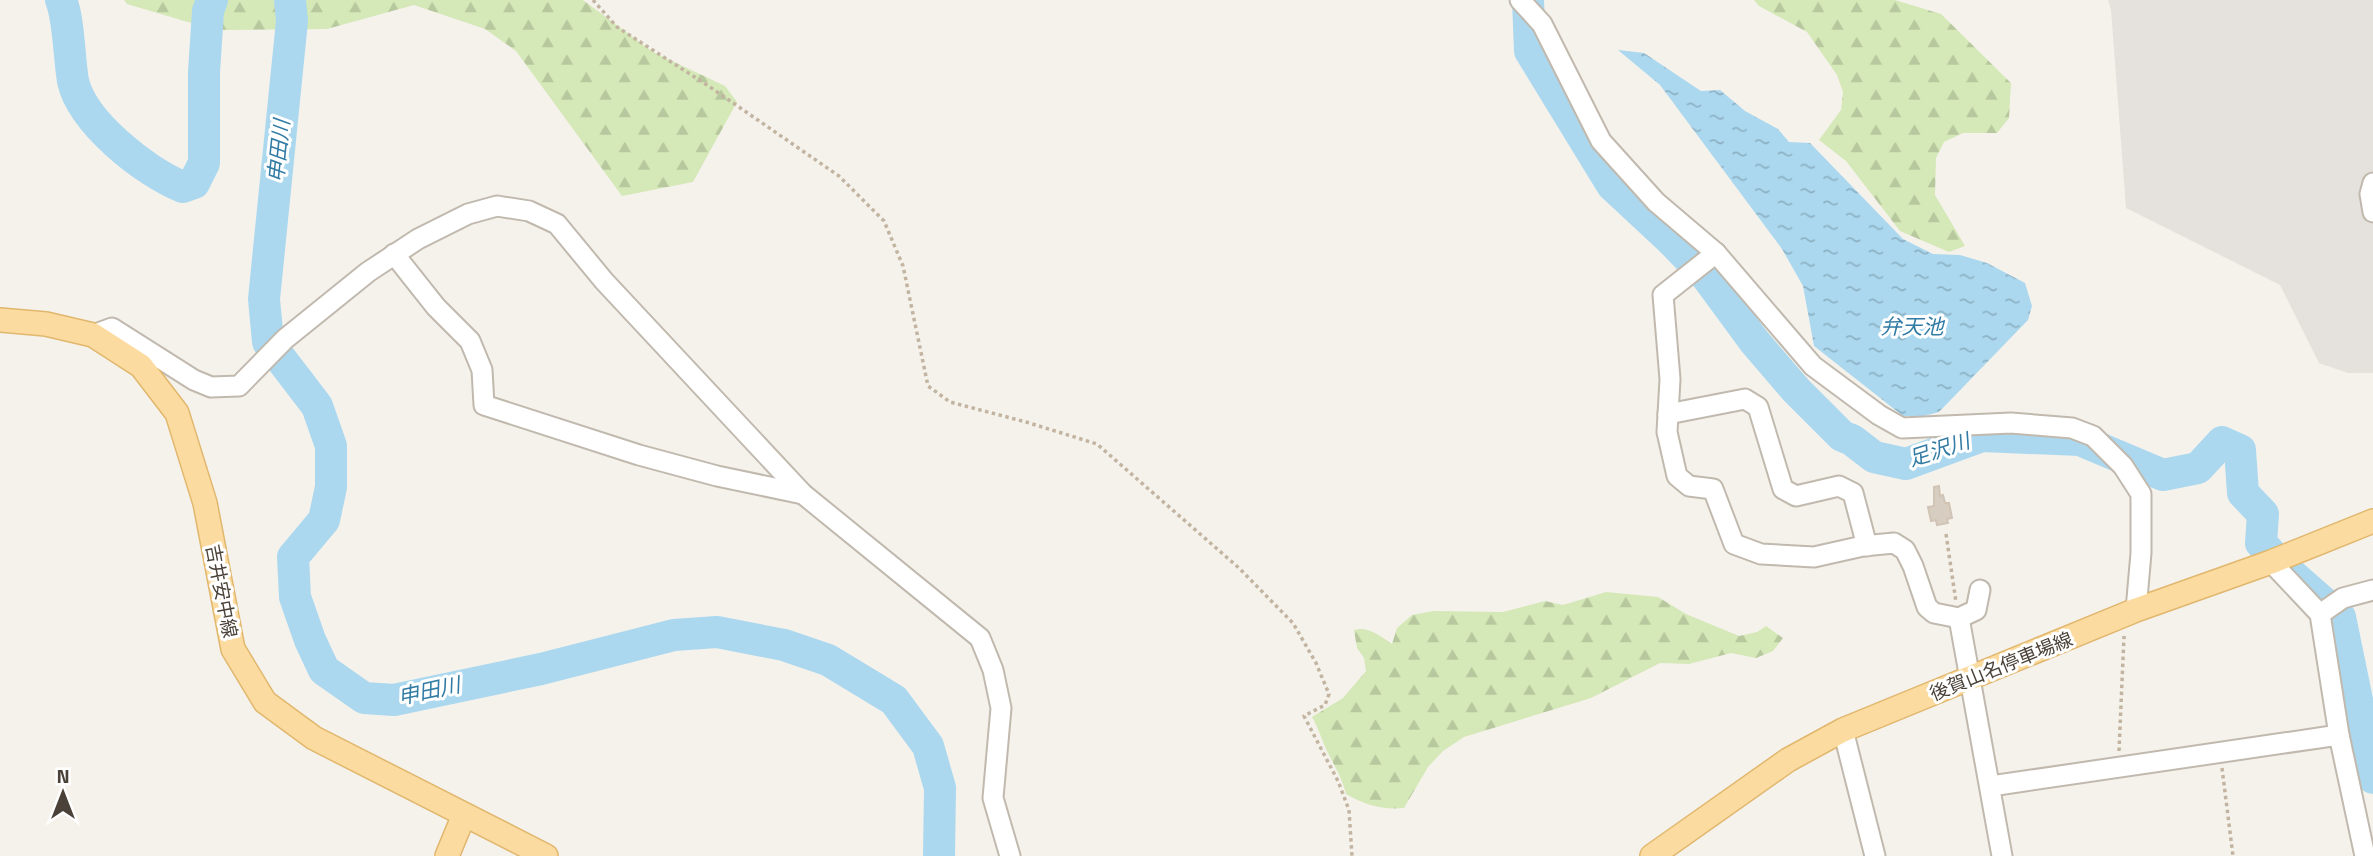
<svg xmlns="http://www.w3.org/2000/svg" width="2373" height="856" font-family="'Titillium Web','Noto Sans JP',sans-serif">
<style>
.industrial{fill:#e5e1dd}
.forest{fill:url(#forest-firs)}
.water{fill:url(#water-ripples)}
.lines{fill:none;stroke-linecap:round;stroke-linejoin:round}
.river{stroke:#abd8ef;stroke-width:32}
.building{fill:#d7cdc1;stroke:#d1c4b5;stroke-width:2}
.minor-casing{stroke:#c1b9ae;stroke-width:23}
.major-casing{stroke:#e1b76e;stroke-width:26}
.path{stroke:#c2b4a0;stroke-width:3.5;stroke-dasharray:3.5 3.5;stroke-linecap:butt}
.minor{stroke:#fff;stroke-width:19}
.major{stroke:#fbdb9f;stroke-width:23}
.labels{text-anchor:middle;stroke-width:6;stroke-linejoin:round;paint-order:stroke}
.street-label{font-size:19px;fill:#4a4239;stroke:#fff}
.water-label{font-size:21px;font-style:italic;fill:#317ba4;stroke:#fff}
</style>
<defs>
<pattern id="forest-firs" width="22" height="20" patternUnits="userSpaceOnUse" patternTransform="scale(1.75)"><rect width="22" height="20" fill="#d5e8b7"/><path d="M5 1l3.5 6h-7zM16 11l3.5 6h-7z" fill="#b8c89e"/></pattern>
<pattern id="water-ripples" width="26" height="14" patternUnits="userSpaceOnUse" patternTransform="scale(1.75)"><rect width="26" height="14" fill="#abd8ef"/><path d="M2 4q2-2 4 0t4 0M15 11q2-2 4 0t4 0" fill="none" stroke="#8db1c3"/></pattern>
</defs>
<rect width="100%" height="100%" fill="#f5f2ec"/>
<path class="industrial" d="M 2108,0 L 2373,0 L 2373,373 L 2348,373 L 2319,363 L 2280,285 L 2126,208 L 2111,10 Z"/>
<g class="forest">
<path d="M 124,0 L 583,0 L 653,52 L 725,86 L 737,102 L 693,182 L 622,196 L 516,51 L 485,29 L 414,5 L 327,29 L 215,30 L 127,4 Z"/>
<path d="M 1754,0 L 1895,0 L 1941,14 L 2011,83 L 2009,118 L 1997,133 L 1963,133 L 1944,142 L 1936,158 L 1935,195 L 1965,246 L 1949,252 L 1900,231 L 1846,161 L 1819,140 L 1841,110 L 1843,92 L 1837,75 L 1807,32 L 1759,6 Z"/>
<path d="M 1606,592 L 1658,597 L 1686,614 L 1739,636 L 1757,632 L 1766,626 L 1783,638 L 1773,651 L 1756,658 L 1731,653 L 1689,664 L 1660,663 L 1591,698 L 1464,737 L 1443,751 L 1428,767 L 1404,808 C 1382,810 1365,805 1346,794 C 1342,778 1335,767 1328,753 C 1322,741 1319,729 1312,717 L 1343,698 L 1366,671 L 1364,658 L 1357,648 L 1354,630 C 1368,626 1380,636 1392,644 L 1397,628 L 1412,615 L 1433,611 L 1503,612 L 1545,601 L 1563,605 Z"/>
</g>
<path class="water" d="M 1618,50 L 1644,53 L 1701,91 L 1720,90 L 1745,111 L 1778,129 L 1789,142 L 1810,143 L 1903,239 L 1933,254 L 1960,255 L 1987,263 L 2025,283 L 2032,306 L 2028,320 L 1939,412 L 1924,416 L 1903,416 L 1814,346 L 1803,286 L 1782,249 L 1660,85 Z"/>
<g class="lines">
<g class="river">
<path d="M 61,0 C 69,19 69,58 73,81 C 82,122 145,172 183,187 L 194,183 L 204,163 L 204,72 L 208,11 L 212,0"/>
<path d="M 290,0 L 292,21 L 264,299 L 268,342 L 317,406 L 331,446 L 331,487 L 324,520 L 293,557 L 295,597 L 310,640 L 324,670 L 364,698 L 394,700 L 541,669 L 674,635 L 717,632 L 784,645 L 828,660 L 894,700 L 928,746 L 940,788 L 939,856"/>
<path d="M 1528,0 L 1530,51 L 1612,185 L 1670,239 L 1707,277 L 1754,341 L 1796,390 L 1842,436 L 1852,440 L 1874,457 L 1906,464 L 1982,436 L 2080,440 L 2163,475 L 2198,468 L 2222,442 L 2240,450 L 2243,493 L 2263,514 L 2261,543 L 2283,567 L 2340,617 L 2373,778"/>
</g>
</g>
<path class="building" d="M 1939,486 L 1940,496 L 1943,495 L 1945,503 L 1949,503 L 1952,518 L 1947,519 L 1948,523 L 1937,525 L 1936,520 L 1931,521 L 1928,507 L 1934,506 L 1934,487 Z"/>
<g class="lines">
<defs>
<g id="minor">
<path d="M 1520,0 L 1542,24 L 1601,141 L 1656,202 L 1716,253 L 1813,366 L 1879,415 L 1902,428 L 2011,423 L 2072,428 L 2093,436 L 2123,466 L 2141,494 L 2141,553 L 2136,610"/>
<path d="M 2373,183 L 2370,194 L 2373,212"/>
<path d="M 1716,253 L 1663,295 L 1670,379 L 1667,432 L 1677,476 L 1689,486 L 1713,489 L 1734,544 L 1761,554 L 1814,557 L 1863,546 L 1894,543 L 1905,550 L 1913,566 L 1927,607 L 1934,613 L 1959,618 L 2002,856"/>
<path d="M 394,254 L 436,307 L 470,341 L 482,370 L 484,405 L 639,455 L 717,476 L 803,494"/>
<path d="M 93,335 L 112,328 L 194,380 L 211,387 L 239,386 L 285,339 L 368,272 L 418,239 L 468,214 L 497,206 L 529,211 L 557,224 L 604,281 L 803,494 L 980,638 L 993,670 L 1001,708 L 993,798 L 1010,856"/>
<path d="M 1668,414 L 1745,399 L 1758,407 L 1783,489 L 1796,496 L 1839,486 L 1853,493 L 1867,546"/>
<path d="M 2271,562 L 2320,614 L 2339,735 L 2365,856"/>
<path d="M 2320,614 L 2343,598 L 2373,590"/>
<path d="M 1959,618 L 1976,610 L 1980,590"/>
<path d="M 1843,730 L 1875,856"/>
<path d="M 1991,786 L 2339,735"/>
</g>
<g id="major">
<path d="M 0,320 L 46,324 L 93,335 L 141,366 L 177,413 L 205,503 L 233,649 L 265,702 L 314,738 L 546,856"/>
<path d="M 447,856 L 464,815"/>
<path d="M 1652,856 L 1788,760 L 1843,730 L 2136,610 L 2271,562 L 2373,521"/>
</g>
</defs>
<use href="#minor" class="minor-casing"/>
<use href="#major" class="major-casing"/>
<g class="path">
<path d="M 593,0 L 617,27 L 707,85 L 839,176 L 884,221 L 903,266 L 928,386 L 950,402 L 1026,422 L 1097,444 L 1239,568 L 1293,623 L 1316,663 L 1329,694 L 1325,705 L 1304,716 L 1338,781 L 1349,810 L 1352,856"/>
<path d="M 1946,534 L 1956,602"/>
<path d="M 2119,751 L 2124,636"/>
<path d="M 2222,768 L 2233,856"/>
</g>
<use href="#minor" class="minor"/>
<use href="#major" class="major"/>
</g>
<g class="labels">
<g class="street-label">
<text transform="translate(222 591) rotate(79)" y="7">吉井安中線</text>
<text transform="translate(2001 666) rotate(-22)" y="7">後賀山名停車場線</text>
</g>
<g class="water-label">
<text transform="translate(279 151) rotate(-84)" y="7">申田川</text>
<text x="1912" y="334">弁天池</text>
<text transform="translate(1939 450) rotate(-18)" y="7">足沢川</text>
<text transform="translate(429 691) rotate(-12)" y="7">申田川</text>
</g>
</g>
<g transform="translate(63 793)" stroke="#ffffff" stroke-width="5" paint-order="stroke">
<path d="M0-5L12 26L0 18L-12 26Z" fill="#4a4239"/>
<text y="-10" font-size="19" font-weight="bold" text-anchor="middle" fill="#4a4239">N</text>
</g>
</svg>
